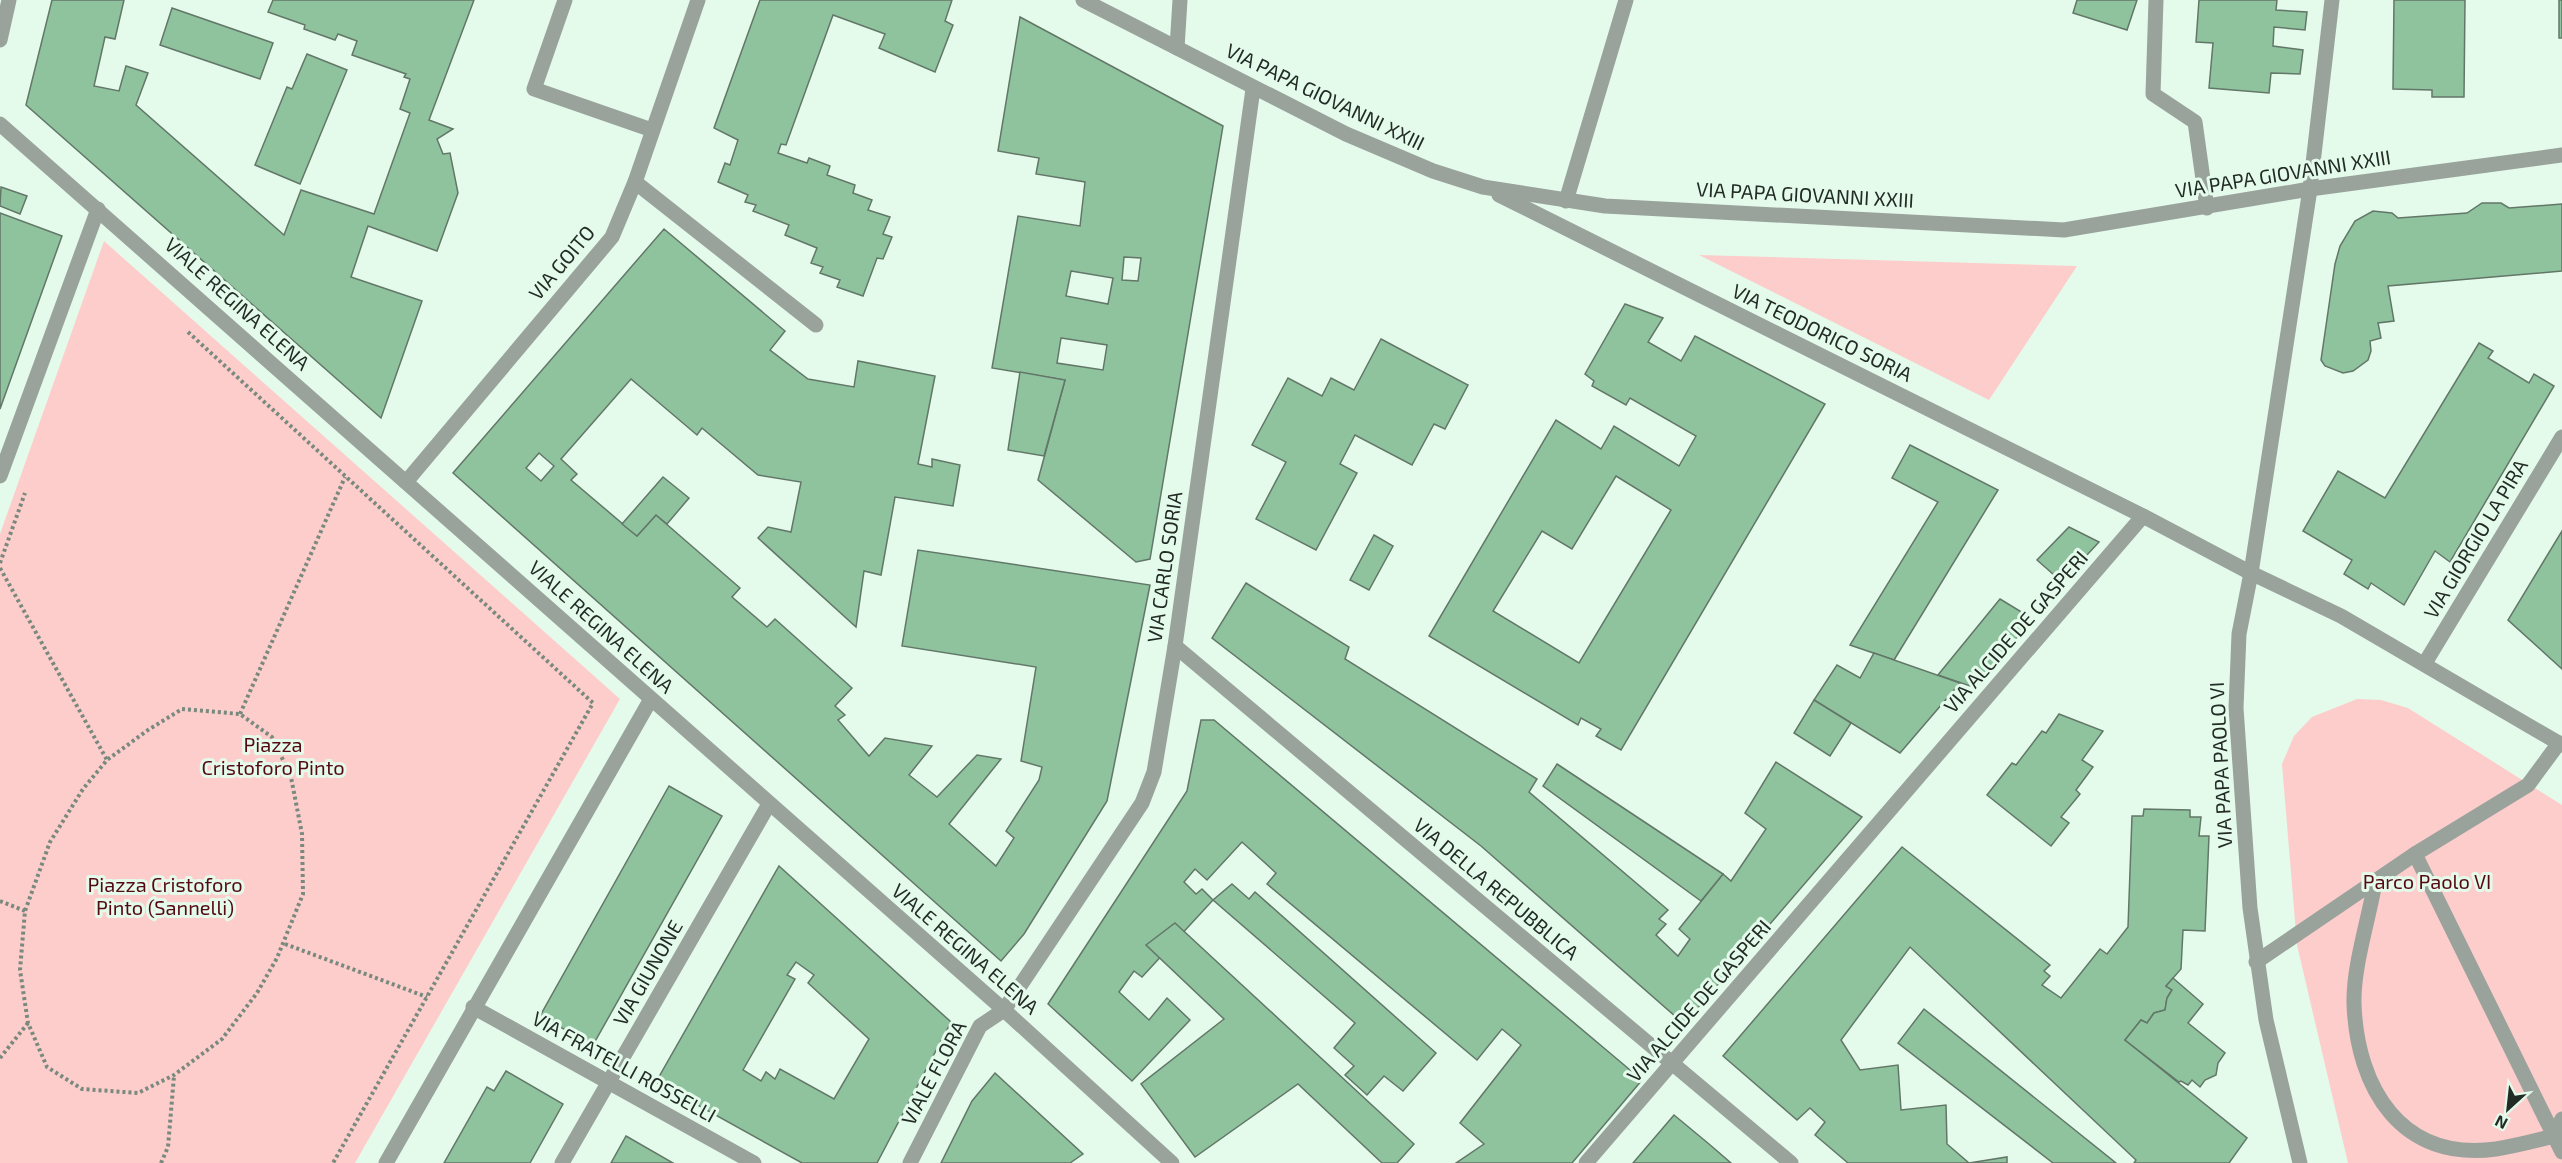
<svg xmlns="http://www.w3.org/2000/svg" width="2562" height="1163" font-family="'Exo 2',sans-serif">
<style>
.green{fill:#fdcdcb}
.building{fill:#8ec39e;stroke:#637768;stroke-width:1.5;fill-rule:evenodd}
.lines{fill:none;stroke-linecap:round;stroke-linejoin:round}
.path{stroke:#79897e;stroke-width:4;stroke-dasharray:3 3;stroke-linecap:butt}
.lane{stroke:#99a39c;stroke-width:15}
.street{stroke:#99a39c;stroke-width:15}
.labels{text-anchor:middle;stroke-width:6;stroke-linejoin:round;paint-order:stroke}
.street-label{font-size:20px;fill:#222b25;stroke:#e4fbeb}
.park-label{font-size:20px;fill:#550913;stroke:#e4fbeb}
</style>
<rect width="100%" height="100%" fill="#e4fbeb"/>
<g class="green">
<path d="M 104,241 L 620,699 L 355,1163 L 0,1163 L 0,534 Z"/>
<path d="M 1699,255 L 2077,266 L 1989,400 Z"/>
<path d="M 2357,699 L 2381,700 L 2408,708 L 2562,805 L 2562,1163 L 2348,1163 L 2297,945 L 2282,764 L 2294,736 L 2312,717 Z"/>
</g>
<g class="building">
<path d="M 52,0 L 124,0 L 115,39 L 105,37 L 94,86 L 119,91 L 126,66 L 148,73 L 136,105 L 284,235 L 301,190 L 374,214 L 410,113 L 400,109 L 410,79 L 404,77 L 406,74 L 352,55 L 357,41 L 338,34 L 335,40 L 304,29 L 305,25 L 268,12 L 273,0 L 474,0 L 429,120 L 453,129 L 437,139 L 443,154 L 450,153 L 458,193 L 437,251 L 368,226 L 351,277 L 422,301 L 381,418 L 26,105 Z"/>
<path d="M 760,0 L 952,0 L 945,21 L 953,25 L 935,72 L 879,48 L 885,34 L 833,15 L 786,145 L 781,144 L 778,153 L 807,163 L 809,158 L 830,166 L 827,175 L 855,185 L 853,193 L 872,200 L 868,210 L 890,217 L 883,234 L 892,237 L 883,259 L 877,258 L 863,296 L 837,287 L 840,280 L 820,273 L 823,267 L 811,263 L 817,248 L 785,235 L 789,225 L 753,211 L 756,205 L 745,202 L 748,195 L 718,182 L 725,163 L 730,165 L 738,140 L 714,128 Z"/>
<path d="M 2077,0 L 2137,0 L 2127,30 L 2073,13 Z"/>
<path d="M 2199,0 L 2277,0 L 2276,10 L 2307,12 L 2305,30 L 2274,27 L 2273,46 L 2303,50 L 2300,74 L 2271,73 L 2269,93 L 2209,88 L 2213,43 L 2196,42 Z"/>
<path d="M 2394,0 L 2465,0 L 2464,97 L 2432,97 L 2432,90 L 2393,89 Z"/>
<rect x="2559" y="0" width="3" height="38"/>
<path d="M 172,8 L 273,43 L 260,79 L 160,45 Z"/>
<path d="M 1020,17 L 1223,126 L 1150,559 L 1136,562 L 1038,480 L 1065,380 L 992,368 L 1018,216 L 1080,226 L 1085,182 L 1036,174 L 1039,158 L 998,151 ZM 1124,257 L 1141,258 L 1138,281 L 1122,280 ZM 1071,271 L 1113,278 L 1108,304 L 1066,296 ZM 1061,338 L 1107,345 L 1103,370 L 1057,363 Z"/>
<path d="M 307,54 L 347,70 L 300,184 L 255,165 L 287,87 L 292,89 Z"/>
<path d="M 1,187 L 27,196 L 20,214 L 0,206 Z"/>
<path d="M 2482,203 L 2501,203 L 2509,208 L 2562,204 L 2562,271 L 2388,286 L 2394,321 L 2378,323 L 2381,338 L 2370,341 L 2371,351 L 2368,360 L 2353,371 L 2343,373 L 2325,366 L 2321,360 L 2335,264 L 2340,246 L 2355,221 L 2373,211 L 2392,213 L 2398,218 L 2467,213 Z"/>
<path d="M 0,213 L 62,236 L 0,409 Z"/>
<path d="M 664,229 L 785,331 L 770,350 L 808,379 L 854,387 L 858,361 L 935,376 L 918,464 L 932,467 L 932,459 L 960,465 L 953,506 L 895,497 L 881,575 L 864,571 L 856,627 L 758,538 L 768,527 L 791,532 L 801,482 L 758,475 L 702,428 L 697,435 L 631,379 L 561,459 L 577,474 L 571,480 L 637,536 L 656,515 L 740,588 L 732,597 L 767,627 L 775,619 L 852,688 L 835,706 L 845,715 L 838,720 L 869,756 L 885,738 L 932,746 L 909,775 L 937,797 L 977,755 L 1001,759 L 949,824 L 996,866 L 1014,838 L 1006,831 L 1039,780 L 1042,767 L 1021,761 L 1036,667 L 902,646 L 918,550 L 1150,585 L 1107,801 L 1024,934 L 1001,961 L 453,473 ZM 539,453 L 554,466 L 541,481 L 526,468 Z"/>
<path d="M 1625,304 L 1663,318 L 1648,342 L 1681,361 L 1695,336 L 1825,404 L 1621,750 L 1596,736 L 1601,729 L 1581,718 L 1578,725 L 1429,636 L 1556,420 L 1601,449 L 1614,426 L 1679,466 L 1696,436 L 1630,398 L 1626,405 L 1592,386 L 1594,381 L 1585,374 ZM 1616,476 L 1671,510 L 1579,663 L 1493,611 L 1542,531 L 1572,549 Z"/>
<path d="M 1381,339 L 1468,385 L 1445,429 L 1434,424 L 1412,465 L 1355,435 L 1340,464 L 1357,473 L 1316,550 L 1256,519 L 1286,462 L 1252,445 L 1288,378 L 1322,396 L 1331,378 L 1354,390 Z"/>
<path d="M 2479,343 L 2493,351 L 2488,358 L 2529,383 L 2534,374 L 2554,386 L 2450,562 L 2435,551 L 2404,605 L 2371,583 L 2368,589 L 2344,574 L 2352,560 L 2303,531 L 2338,471 L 2385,498 Z"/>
<path d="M 1020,372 L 1065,380 L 1044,456 L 1008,450 Z"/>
<path d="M 1910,445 L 1998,490 L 1894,660 L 1850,645 L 1938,502 L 1892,478 Z"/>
<path d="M 663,477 L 689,498 L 667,524 L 656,515 L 637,536 L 622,524 Z"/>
<path d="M 2069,527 L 2099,542 L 2062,582 L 2037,560 Z"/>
<path d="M 2562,531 L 2562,669 L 2508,620 Z"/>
<path d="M 1374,535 L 1393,546 L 1369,590 L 1350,580 Z"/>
<path d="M 1246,583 L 1349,647 L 1345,659 L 1537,779 L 1529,792 L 1668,910 L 1659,919 L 1666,924 L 1656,935 L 1678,956 L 1690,939 L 1679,929 L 1723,874 L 1731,881 L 1766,829 L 1745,813 L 1776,762 L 1862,817 L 1684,1024 L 1481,846 L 1212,638 Z"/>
<path d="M 2000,599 L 2033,619 L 1973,687 L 1938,675 Z"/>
<path d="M 1874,653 L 1960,683 L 1900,753 L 1814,700 L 1837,665 L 1860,678 Z"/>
<path d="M 1814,700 L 1851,723 L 1830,756 L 1794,733 Z"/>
<path d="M 2059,714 L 2103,731 L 2082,760 L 2093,767 L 2076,790 L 2080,794 L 2061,817 L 2069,823 L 2051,846 L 1987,795 L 2012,763 L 2016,765 L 2042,731 L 2046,733 Z"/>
<path d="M 1201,720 L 1214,720 L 1642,1080 L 1572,1163 L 1456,1163 L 1484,1144 L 1460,1123 L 1521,1045 L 1502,1029 L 1477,1060 L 1267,884 L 1276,873 L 1242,842 L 1207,880 L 1195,869 L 1184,882 L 1196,894 L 1202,889 L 1213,900 L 1142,977 L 1134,971 L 1119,992 L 1149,1020 L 1167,998 L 1190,1020 L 1132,1081 L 1048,1004 L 1187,791 Z"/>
<path d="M 1557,764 L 1723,874 L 1701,901 L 1543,786 Z"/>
<path d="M 669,786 L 722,816 L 593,1045 L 540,1016 Z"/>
<path d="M 2144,809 L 2190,810 L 2190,817 L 2201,817 L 2199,836 L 2209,836 L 2205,931 L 2183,930 L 2181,969 L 2166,986 L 2172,990 L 2167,998 L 2165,1010 L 2154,1013 L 2147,1023 L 2141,1020 L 2125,1040 L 2247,1138 L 2229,1163 L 2134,1163 L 2136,1160 L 1910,947 L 1841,1040 L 1860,1070 L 1898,1065 L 1901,1110 L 1946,1105 L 1947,1144 L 1969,1163 L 1848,1163 L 1815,1135 L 1825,1122 L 1810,1108 L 1797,1120 L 1723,1056 L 1902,847 L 2050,965 L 2044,971 L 2050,976 L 2042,985 L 2061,998 L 2100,949 L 2107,954 L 2128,927 L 2132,816 L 2143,816 Z"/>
<path d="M 779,866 L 951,1022 L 877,1163 L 802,1163 L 656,1082 ZM 796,962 L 814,975 L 808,983 L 869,1039 L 834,1099 L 780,1069 L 775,1079 L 766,1072 L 761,1081 L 743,1070 L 795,979 L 787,975 Z"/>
<path d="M 1232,884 L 1249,899 L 1255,892 L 1436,1053 L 1403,1091 L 1384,1076 L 1367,1095 L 1345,1075 L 1354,1066 L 1334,1048 L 1355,1023 L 1213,900 Z"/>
<path d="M 1175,923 L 1414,1144 L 1397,1163 L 1382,1163 L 1298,1084 L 1195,1157 L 1141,1084 L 1224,1019 L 1146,945 Z"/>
<path d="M 2173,978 L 2203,1004 L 2188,1023 L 2225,1053 L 2218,1063 L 2216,1075 L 2205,1080 L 2200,1087 L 2192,1080 L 2188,1085 L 2181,1081 L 2179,1082 L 2125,1040 L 2141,1020 L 2147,1023 L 2154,1013 L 2165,1010 L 2167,998 L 2172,990 L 2166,986 Z"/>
<path d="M 1924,1009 L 2116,1163 L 2053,1163 L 1898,1043 Z"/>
<path d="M 506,1071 L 563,1104 L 530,1163 L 444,1163 L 487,1087 L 494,1091 Z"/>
<path d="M 995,1073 L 1083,1154 L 1070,1163 L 941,1163 L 972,1101 Z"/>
<path d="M 1674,1115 L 1709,1144 L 1731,1163 L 1633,1163 Z"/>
<path d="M 626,1136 L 673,1163 L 611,1163 Z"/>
<path d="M 2007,1157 L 2007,1163 L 1969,1163 Z"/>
</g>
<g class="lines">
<g class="path">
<path d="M 188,332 L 593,703 L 333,1163"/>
<path d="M 0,563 L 25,493"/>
<path d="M 0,568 L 107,760"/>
<path d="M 182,709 L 240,714 L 272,737 L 291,777 L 302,834 L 303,894 L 277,958 L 257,993 L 222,1039 L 174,1075 L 138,1093 L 82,1089 L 47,1067 L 28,1023 L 20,970 L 25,911 L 50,842 L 83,789 L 107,760 L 148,730 Z"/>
<path d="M 240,714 L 345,477"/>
<path d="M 0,901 L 25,911"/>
<path d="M 285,944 L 427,997"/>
<path d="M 0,1058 L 28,1023"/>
<path d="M 161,1163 L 168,1147 L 174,1076"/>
</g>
<path class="lane" d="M 565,0 L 534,89 L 652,130"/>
<g class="street">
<path d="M 1083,0 L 1346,134 L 1433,171 L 1483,187 L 1605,206 L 2064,230 L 2310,189 L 2562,155"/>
<path d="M 2156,0 L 2153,94 L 2195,122 L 2207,208"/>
<path d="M 0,40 L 9,0"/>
<path d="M 1177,48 L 1180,0"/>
<path d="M 0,124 L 1004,1010 L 1172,1163"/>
<path d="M 635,182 L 816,325"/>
<path d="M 1499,195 L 2143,516 L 2251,573 L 2310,189 L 2332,0"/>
<path d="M 1566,201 L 1626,0"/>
<path d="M 0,476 L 98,209"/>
<path d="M 406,482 L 612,237 L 635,182 L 698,0"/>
<path d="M 1175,646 L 1791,1163"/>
<path d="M 2425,663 L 2562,437"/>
<path d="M 2415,854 L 2562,1152"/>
<path d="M 2375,882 C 2369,919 2353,966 2354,1004 C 2357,1088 2401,1162 2496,1149 C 2515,1146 2535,1141 2554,1136 L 2562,1119"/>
<path d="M 2256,962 L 2415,854 L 2528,785 L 2559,743"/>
<path d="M 473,1007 L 754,1163"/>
<path d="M 386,1163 L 651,699"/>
<path d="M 562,1163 L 769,804"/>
<path d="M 910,1163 L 980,1026 L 1004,1010 L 1142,803 L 1154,772 L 1175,646 L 1253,89"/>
<path d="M 1586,1163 L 2143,516"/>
<path d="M 2300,1163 L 2266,1020 L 2250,908 L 2236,708 L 2239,634 L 2251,573 L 2341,616 L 2562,745"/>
</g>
</g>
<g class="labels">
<g class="street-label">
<text transform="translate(1325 97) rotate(26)" y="7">VIA PAPA GIOVANNI XXIII</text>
<text transform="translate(2283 174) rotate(-9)" y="7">VIA PAPA GIOVANNI XXIII</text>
<text transform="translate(1805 195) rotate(3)" y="7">VIA PAPA GIOVANNI XXIII</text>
<text transform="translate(562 263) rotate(-50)" y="7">VIA GOITO</text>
<text transform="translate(237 304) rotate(42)" y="7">VIALE REGINA ELENA</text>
<text transform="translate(1822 333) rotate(26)" y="7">VIA TEODORICO SORIA</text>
<text transform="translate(2476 539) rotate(-59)" y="7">VIA GIORGIO LA PIRA</text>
<text transform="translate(1165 567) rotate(-82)" y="7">VIA CARLO SORIA</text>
<text transform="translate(601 627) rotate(42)" y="7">VIALE REGINA ELENA</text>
<text transform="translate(2016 632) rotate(-49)" y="7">VIA ALCIDE DE GASPERI</text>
<text transform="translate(2221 765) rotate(-93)" y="7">VIA PAPA PAOLO VI</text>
<text transform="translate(1496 889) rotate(40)" y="7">VIA DELLA REPUBBLICA</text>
<text transform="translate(965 949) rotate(41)" y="7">VIALE REGINA ELENA</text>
<text transform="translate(648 973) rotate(-60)" y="7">VIA GIUNONE</text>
<text transform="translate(1699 1001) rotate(-49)" y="7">VIA ALCIDE DE GASPERI</text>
<text transform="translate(624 1067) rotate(29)" y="7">VIA FRATELLI ROSSELLI</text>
<text transform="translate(934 1073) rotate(-62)" y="7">VIALE FLORA</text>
</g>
<g class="park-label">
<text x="273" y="752">Piazza<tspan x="273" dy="23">Cristoforo Pinto</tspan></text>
<text x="2427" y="889">Parco Paolo VI</text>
<text x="165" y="892">Piazza Cristoforo<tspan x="165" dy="23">Pinto (Sannelli)</tspan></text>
</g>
</g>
<g transform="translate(2508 1109) rotate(207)" stroke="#e4fbeb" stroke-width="4.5" paint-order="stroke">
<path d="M0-4.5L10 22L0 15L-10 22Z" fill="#222b25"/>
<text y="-9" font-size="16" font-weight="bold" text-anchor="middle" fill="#222b25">N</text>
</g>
</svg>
